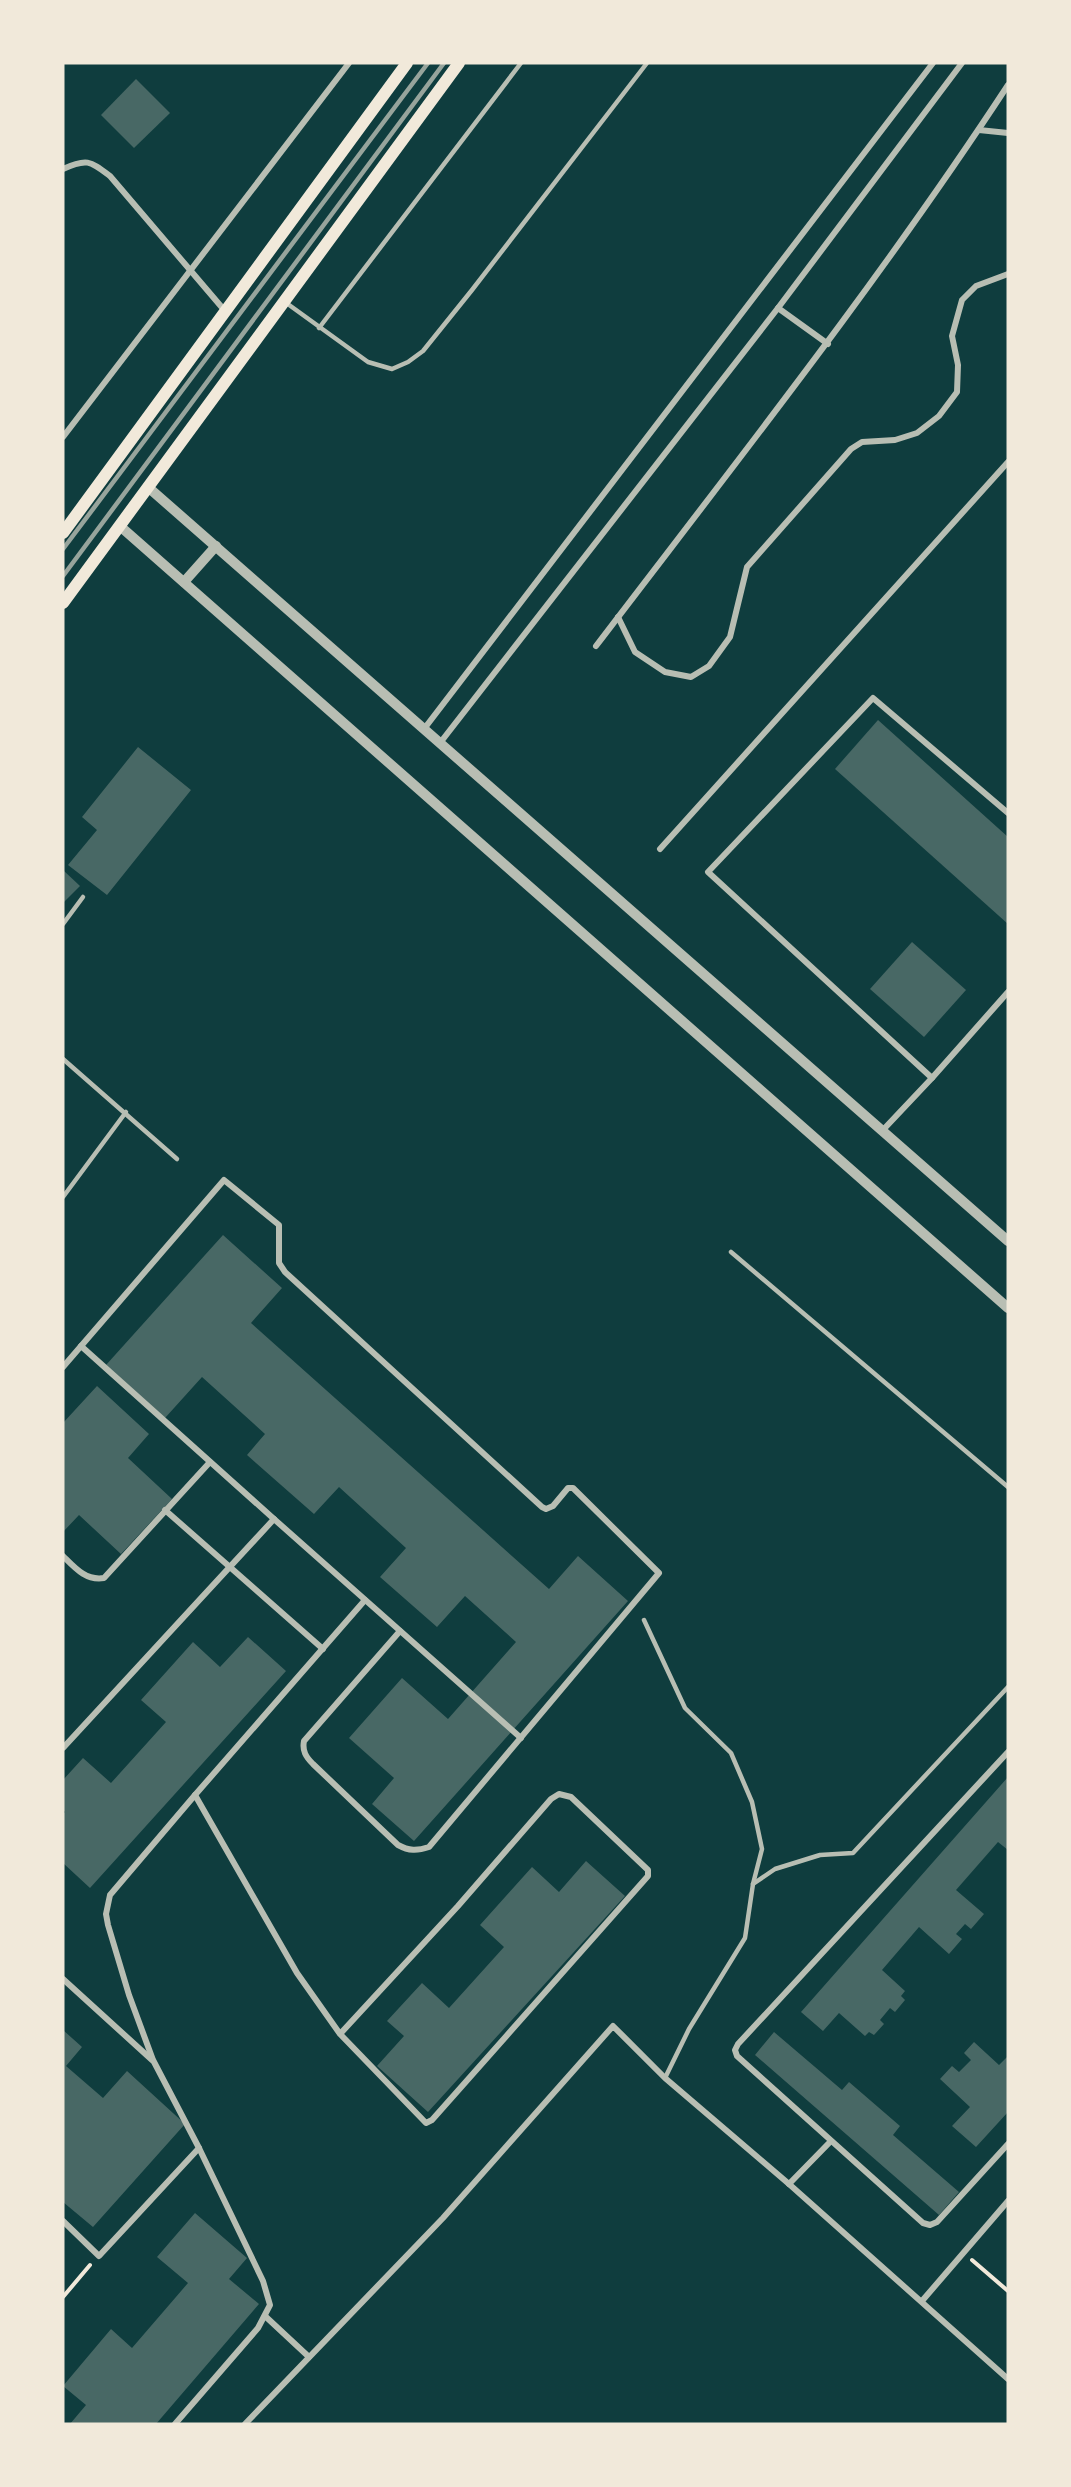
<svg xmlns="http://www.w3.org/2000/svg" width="1071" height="2487" font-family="'Playfair Display',serif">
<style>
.building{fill:#486865}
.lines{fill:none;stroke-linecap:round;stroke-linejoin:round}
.path{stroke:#f1e9da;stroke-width:4}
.service{stroke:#b8beb3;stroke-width:4.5}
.minor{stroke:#b8beb3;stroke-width:6}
.tertiary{stroke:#b8beb3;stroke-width:10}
.secondary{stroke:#f1e9da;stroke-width:12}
.rail{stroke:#97a49c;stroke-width:4.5}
</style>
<rect width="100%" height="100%" fill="#0f3d3e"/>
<g class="building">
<path d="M 136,79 L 170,113 L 134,148 L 101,115 Z"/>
<path d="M 878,720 L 1008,837 L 1008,924 L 835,769 Z"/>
<path d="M 138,747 L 191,790 L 107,895 L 68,865 L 97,830 L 82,817 Z"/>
<path d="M 63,870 L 80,886 L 63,903 Z"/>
<path d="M 912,942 L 966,990 L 924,1037 L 870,989 Z"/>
<path d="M 223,1235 L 282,1288 L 251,1323 L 549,1589 L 578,1556 L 628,1601 L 414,1841 L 372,1804 L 394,1778 L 349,1738 L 402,1678 L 448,1719 L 516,1642 L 465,1596 L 437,1627 L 380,1577 L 406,1548 L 339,1487 L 314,1514 L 247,1455 L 265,1434 L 202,1377 L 165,1418 L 106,1365 Z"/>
<path d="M 97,1386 L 149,1434 L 128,1458 L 172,1499 L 121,1554 L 79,1515 L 63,1532 L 63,1423 Z"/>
<path d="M 248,1637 L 286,1671 L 90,1888 L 63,1863 L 63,1814 L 65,1812 L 63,1810 L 63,1780 L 83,1758 L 111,1783 L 166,1722 L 141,1700 L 193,1642 L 220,1667 Z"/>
<path d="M 1008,1777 L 1008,1850 L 998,1842 L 956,1890 L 984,1914 L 971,1929 L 965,1924 L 956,1934 L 962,1939 L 949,1954 L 919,1927 L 882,1970 L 905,1991 L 901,1996 L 905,2000 L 895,2012 L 890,2008 L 880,2020 L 884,2024 L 874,2035 L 869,2032 L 865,2036 L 839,2013 L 823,2031 L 801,2012 Z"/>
<path d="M 586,1861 L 625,1896 L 428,2112 L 377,2066 L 404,2036 L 387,2021 L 422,1983 L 449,2008 L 504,1947 L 480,1925 L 532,1867 L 559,1892 Z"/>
<path d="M 63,2030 L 82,2047 L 66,2066 L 103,2098 L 127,2071 L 185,2124 L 93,2227 L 63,2202 Z"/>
<path d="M 774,2032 L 842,2090 L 849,2082 L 900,2126 L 893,2135 L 959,2192 L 939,2215 L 755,2055 Z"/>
<path d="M 974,2042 L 999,2065 L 1008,2056 L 1008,2112 L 976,2147 L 952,2126 L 970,2107 L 940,2079 L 952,2066 L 959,2072 L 971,2060 L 964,2053 Z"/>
<path d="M 195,2213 L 247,2258 L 229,2279 L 259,2304 L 156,2424 L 70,2424 L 86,2405 L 63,2386 L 111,2329 L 132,2348 L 188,2283 L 157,2257 Z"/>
</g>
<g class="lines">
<g class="path">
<path d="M 972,2260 L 1008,2291"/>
<path d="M 63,2297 L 90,2265"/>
</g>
<g class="service">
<path d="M 285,302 L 368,362 L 392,369 L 408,362 L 423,351 L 472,290 L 647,63"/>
<path d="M 319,328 L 521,63"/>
<path d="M 63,924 L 83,897"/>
<path d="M 63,1059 L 177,1159"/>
<path d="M 63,1197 L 126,1112"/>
<path d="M 731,1252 L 1008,1487"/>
<path d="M 644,1620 L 685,1708 L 731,1753 L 752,1802 L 762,1849 L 753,1884 L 745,1938 L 689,2029 L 665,2078"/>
<path d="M 753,1884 L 775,1869 L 820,1855 L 853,1853 L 1008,1687"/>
</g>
<g class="minor">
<path d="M 979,130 L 1008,133"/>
<path d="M 63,169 C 87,158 90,161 110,176 L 225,311"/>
<path d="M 778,308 L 828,344"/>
<path d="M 63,437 L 349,63"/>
<path d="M 618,617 L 635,652 L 665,672 L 691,677 L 709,666 L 730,637 L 747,567 L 851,449 L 862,442 L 895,440 L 917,433 L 939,416 L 957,392 L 958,365 L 952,336 L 962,300 L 976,286 L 1008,274"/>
<path d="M 596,646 C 737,461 881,279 1008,85"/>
<path d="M 424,729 L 933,63"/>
<path d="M 440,743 L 778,308 L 962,63"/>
<path d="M 660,849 L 1008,462"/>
<path d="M 932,1078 L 708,872 L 873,698 L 1008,813"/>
<path d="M 882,1131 L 932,1078 L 1008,992"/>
<path d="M 63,1367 L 224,1180 L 279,1225 L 279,1263 L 285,1272 L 542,1507 L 546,1509 L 553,1506 L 568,1488 L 573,1488 L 659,1573 L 429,1847 C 417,1851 409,1851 398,1845 L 313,1764 C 306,1757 302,1751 304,1741 L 400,1631"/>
<path d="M 165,1510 L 323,1649"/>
<path d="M 274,1519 L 521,1738"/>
<path d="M 63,1556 C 75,1568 86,1581 104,1578 L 210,1462"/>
<path d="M 63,1748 L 274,1519 L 81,1346"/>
<path d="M 1008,1752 L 738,2044 L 735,2050 L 737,2056 L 923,2223 L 930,2225 L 937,2222 L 1008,2144"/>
<path d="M 195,1795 L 365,1600"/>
<path d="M 63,1979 L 152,2060"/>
<path d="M 789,2184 L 830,2142"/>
<path d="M 63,2221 L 99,2256 L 199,2148"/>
<path d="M 922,2301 L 1008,2201"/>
<path d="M 265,2316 L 309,2357"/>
<path d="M 175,2424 L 258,2328 L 270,2305 L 263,2281 L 199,2148 L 153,2060 L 129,1995 L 108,1925 L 106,1914 L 110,1895 L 195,1795 L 297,1973 L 340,2034 L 426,2123 L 432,2120 L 648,1876 L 648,1870 L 571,1797 L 559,1794 L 551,1799 L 458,1906 L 340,2034"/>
<path d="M 245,2424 L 443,2218 L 613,2026 L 665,2078 L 789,2184 L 1008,2379"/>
</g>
<g class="tertiary">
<path d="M 149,488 L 1008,1241"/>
<path d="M 121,527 L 1008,1308"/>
<path d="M 184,582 L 216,546"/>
</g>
<g class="secondary">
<path d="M 63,533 L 407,63"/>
<path d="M 63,603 L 459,63"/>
</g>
<g class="rail">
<path d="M 63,549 L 428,63"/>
<path d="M 63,576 L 444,63"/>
</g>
</g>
<rect width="1071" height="2487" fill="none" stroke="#f1e9da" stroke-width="129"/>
</svg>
